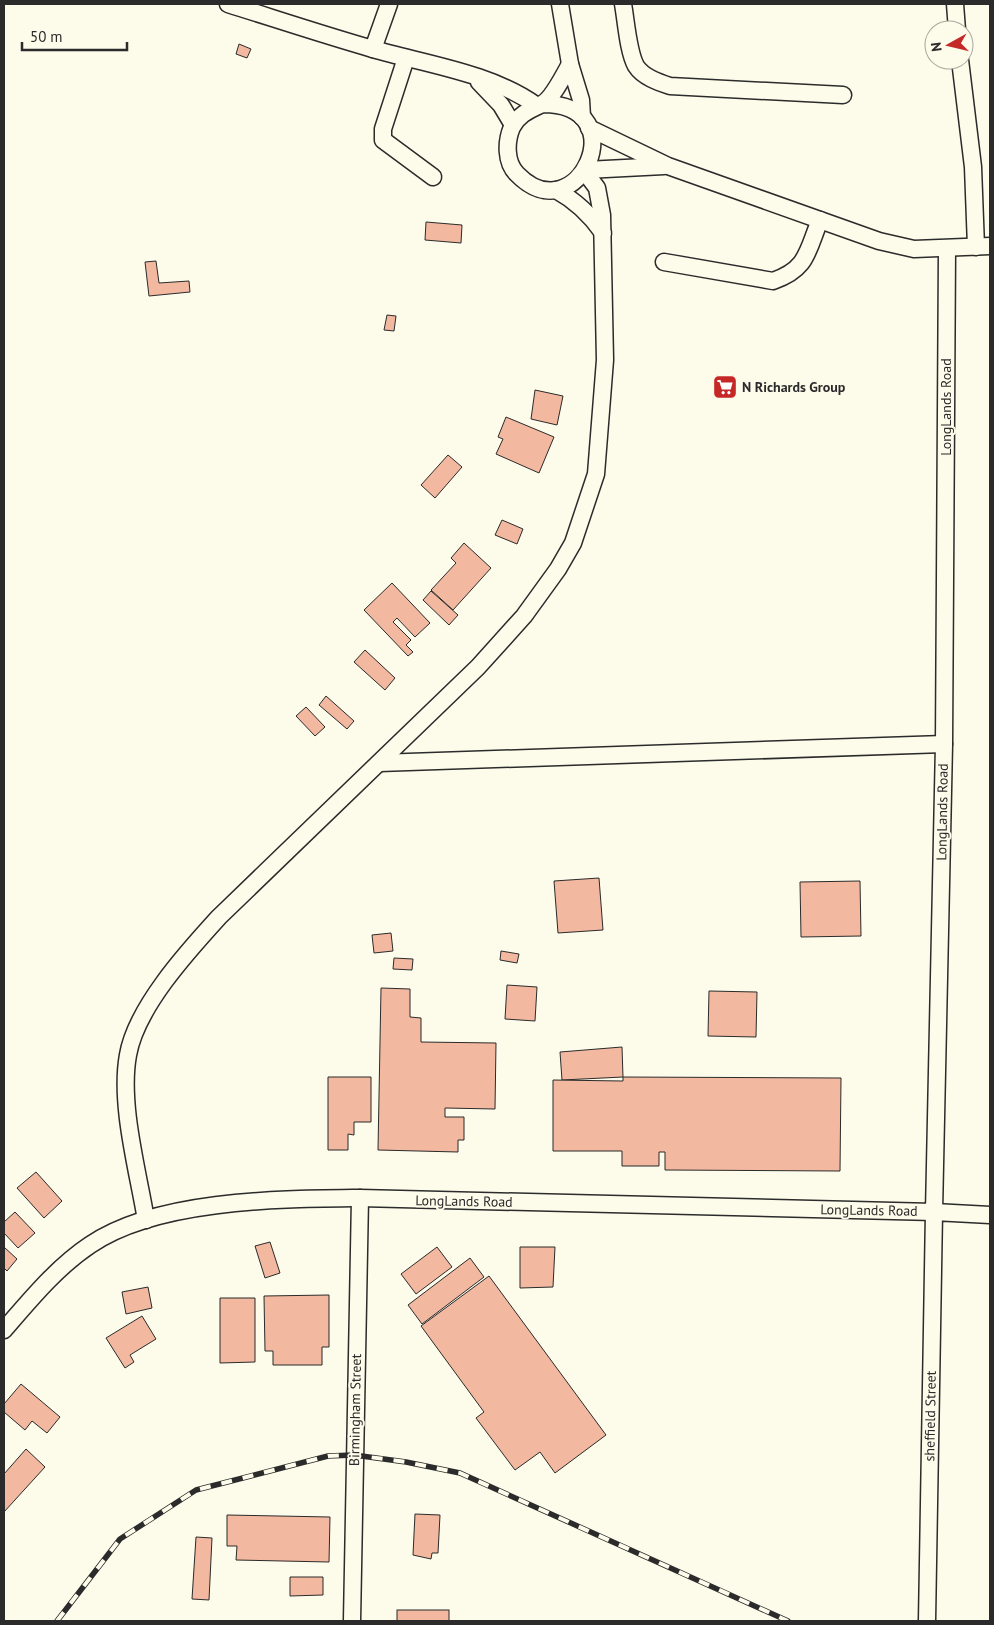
<svg xmlns="http://www.w3.org/2000/svg" width="994" height="1625" font-family="'PT Sans',sans-serif">
<style>
.building{fill:#f2b8a0;stroke:#2b2b2b}
.lines{fill:none;stroke-linecap:round;stroke-linejoin:round}
.minor-casing{stroke:#2b2b2b;stroke-width:19}
.minor{stroke:#fdfbea;stroke-width:16}
.rail-casing{stroke:#2b2b2b;stroke-width:5.5}
.rail{stroke:#fdfbea;stroke-width:4;stroke-dasharray:11;stroke-linecap:butt}
.labels{text-anchor:middle;stroke-width:4;stroke-linejoin:round;paint-order:stroke}
.poi-label{font-size:14px;font-weight:bold;fill:#2b2b2b;stroke:#fdfbea;text-anchor:start}
.street-label{font-size:14px;fill:#2b2b2b;stroke:#fdfbea}
</style>
<rect width="100%" height="100%" fill="#fdfbea"/>
<g class="building">
<path d="M 239,44 L 251,49 L 247,58 L 236,54 Z"/>
<path d="M 426,222 L 462,225 L 461,243 L 425,240 Z"/>
<path d="M 156,261 L 159,283 L 189,281 L 190,292 L 149,296 L 145,262 Z"/>
<path d="M 387,315 L 396,316 L 394,331 L 384,330 Z"/>
<path d="M 535,390 L 563,396 L 557,425 L 531,419 Z"/>
<path d="M 506,417 L 554,437 L 539,473 L 496,454 L 503,439 L 498,437 Z"/>
<path d="M 448,455 L 462,467 L 435,498 L 421,485 Z"/>
<path d="M 502,520 L 523,529 L 517,544 L 495,535 Z"/>
<path d="M 464,543 L 491,568 L 453,610 L 431,590 L 456,563 L 451,558 Z"/>
<path d="M 392,583 L 430,623 L 415,637 L 397,618 L 393,622 L 411,640 L 406,645 L 413,652 L 408,656 L 364,610 Z"/>
<path d="M 431,591 L 458,615 L 449,625 L 423,600 Z"/>
<path d="M 365,650 L 395,678 L 385,690 L 354,662 Z"/>
<path d="M 326,696 L 354,721 L 347,729 L 319,705 Z"/>
<path d="M 306,707 L 325,727 L 315,736 L 296,716 Z"/>
<path d="M 599,878 L 603,930 L 558,933 L 554,881 Z"/>
<path d="M 860,881 L 861,936 L 801,937 L 800,882 Z"/>
<path d="M 391,933 L 393,951 L 374,953 L 372,935 Z"/>
<path d="M 501,951 L 519,954 L 517,963 L 500,960 Z"/>
<path d="M 394,958 L 413,959 L 412,970 L 393,969 Z"/>
<path d="M 507,985 L 537,987 L 535,1021 L 505,1019 Z"/>
<path d="M 381,988 L 410,989 L 410,1017 L 421,1018 L 421,1042 L 496,1043 L 495,1109 L 445,1108 L 445,1117 L 464,1117 L 464,1140 L 458,1140 L 458,1152 L 378,1150 Z"/>
<path d="M 709,991 L 757,992 L 756,1037 L 708,1036 Z"/>
<path d="M 622,1047 L 623,1077 L 562,1080 L 560,1052 Z"/>
<path d="M 328,1077 L 371,1077 L 371,1122 L 354,1122 L 354,1135 L 348,1134 L 348,1150 L 328,1150 Z"/>
<path d="M 623,1077 L 841,1078 L 840,1171 L 665,1170 L 665,1152 L 659,1152 L 659,1166 L 622,1166 L 622,1151 L 553,1151 L 553,1080 L 623,1081 Z"/>
<path d="M 36,1172 L 62,1201 L 44,1218 L 17,1188 Z"/>
<path d="M 15,1212 L 35,1233 L 18,1248 L 4,1233 L 4,1222 Z"/>
<path d="M 270,1242 L 280,1273 L 265,1278 L 255,1246 Z"/>
<path d="M 4,1247 L 17,1259 L 7,1271 L 4,1268 Z"/>
<path d="M 437,1247 L 452,1267 L 416,1294 L 401,1274 Z"/>
<path d="M 520,1247 L 555,1247 L 553,1287 L 520,1288 Z"/>
<path d="M 470,1258 L 484,1277 L 422,1324 L 408,1305 Z"/>
<path d="M 489,1276 L 606,1435 L 555,1473 L 540,1452 L 515,1470 L 476,1418 L 484,1412 L 421,1326 Z"/>
<path d="M 148,1287 L 152,1308 L 126,1314 L 122,1292 Z"/>
<path d="M 329,1295 L 329,1347 L 322,1347 L 322,1365 L 273,1365 L 273,1351 L 265,1351 L 264,1296 Z"/>
<path d="M 220,1298 L 255,1298 L 255,1362 L 220,1363 Z"/>
<path d="M 142,1316 L 156,1339 L 130,1355 L 134,1362 L 125,1368 L 106,1338 Z"/>
<path d="M 21,1384 L 60,1417 L 47,1433 L 32,1421 L 25,1430 L 4,1412 L 4,1404 Z"/>
<path d="M 26,1449 L 45,1467 L 4,1512 L 4,1474 Z"/>
<path d="M 415,1514 L 440,1515 L 438,1553 L 432,1553 L 431,1559 L 413,1555 Z"/>
<path d="M 227,1515 L 330,1517 L 329,1562 L 236,1560 L 237,1546 L 227,1546 Z"/>
<path d="M 196,1537 L 212,1538 L 209,1600 L 192,1599 Z"/>
<path d="M 290,1577 L 323,1577 L 323,1595 L 290,1596 Z"/>
<rect x="397" y="1610" width="52" height="11"/>
</g>
<g class="lines">
<defs>
<g id="minor">
<path d="M 228,4 C 276,19 324,35 373,49 C 425,64 492,73 537,106"/>
<path d="M 560,4 L 570,64 L 581,100 L 582,117"/>
<path d="M 623,4 C 626,20 628,52 636,66 C 643,77 658,82 670,86 L 843,95"/>
<path d="M 955,4 L 957,30"/>
<path d="M 373,49 L 389,4"/>
<path d="M 406,58 L 383,129 L 383,140 L 433,177"/>
<path d="M 960,60 L 973,167 L 976,247"/>
<path d="M 479,82 L 501,105 L 513,125"/>
<path d="M 543,104 C 638,104 577,236 517,174 C 505,162 506,141 512,127 C 519,114 530,110 542,104 C 552,99 564,75 570,64"/>
<path d="M 589,128 L 668,166 L 879,241 L 914,249 L 990,246"/>
<path d="M 586,170 L 664,166"/>
<path d="M 556,190 C 576,201 590,214 603,233"/>
<path d="M 664,262 L 773,281 C 808,269 807,251 820,220"/>
<path d="M 379,763 L 944,744"/>
<path d="M 146,1220 C 138,1171 119,1104 128,1055 C 136,1008 187,952 219,917 L 478,667 L 524,616 L 558,569 L 573,543 L 596,474 L 605,360 L 602,215 L 597,188 L 585,172"/>
<path d="M 4,1330 C 30,1300 57,1267 90,1245 C 157,1199 281,1199 360,1198 L 934,1212 L 944,744 L 947,249"/>
<path d="M 352,1621 L 360,1198"/>
<path d="M 927,1621 L 934,1212 L 990,1215"/>
</g>
</defs>
<use href="#minor" class="minor-casing"/>
<use href="#minor" class="minor"/>
<defs>
<path id="rail" d="M 57,1621 L 120,1539 L 196,1490 L 328,1456 L 354,1455 L 406,1462 L 460,1473 L 788,1621"/>
</defs>
<use href="#rail" class="rail-casing"/>
<use href="#rail" class="rail"/>
</g>
<defs>
<symbol id="supermarket-square" viewBox="-11 -11 22 22"><rect x="-9" y="-9" width="18" height="18" rx="4" fill="#c62828" stroke="#fdfbea"/><path d="M-6-5.5h2.5l.6 2H6L4.5 2H-2.5L-4.4-4H-6ZM-1.5 3.2a1.3 1.3 0 1 0 .1 0ZM3 3.2a1.3 1.3 0 1 0 .1 0Z" fill="#fff"/></symbol>
</defs>
<g fill-rule="evenodd">
<use href="#supermarket-square" x="711" y="373" width="28" height="28"/>
</g>
<g class="labels">
<g class="poi-label">
<text x="742" y="392">N Richards Group</text>
</g>
<g class="street-label">
<text transform="translate(946 407) rotate(-90)" y="5">LongLands Road</text>
<text transform="translate(942 812) rotate(-89)" y="5">LongLands Road</text>
<text transform="translate(464 1201) rotate(1)" y="5">LongLands Road</text>
<text transform="translate(869 1210) rotate(1)" y="5">LongLands Road</text>
<text transform="translate(355 1410) rotate(-89)" y="5">Birmingham Street</text>
<text transform="translate(930 1416) rotate(-89)" y="5">sheffield Street</text>
</g>
</g>
<rect width="994" height="1625" fill="none" stroke="#2b2b2b" stroke-width="10"/>
<g transform="translate(949 45) rotate(262)"><circle r="24" fill="#fdfbea" stroke="#a9a89e"/>
<path d="M0-4L9 19L0 12L-9 19Z" fill="#c62828"/>
<text y="-8" font-size="14" font-weight="bold" text-anchor="middle" fill="#2b2b2b">N</text>
</g>
<path d="M22 42v8h105v-8" fill="none" stroke="#2b2b2b" stroke-width="2.5"/>
<text x="30" y="42" font-size="15" fill="#2b2b2b" stroke="#fdfbea" stroke-width="4" paint-order="stroke">50 m</text>
</svg>
